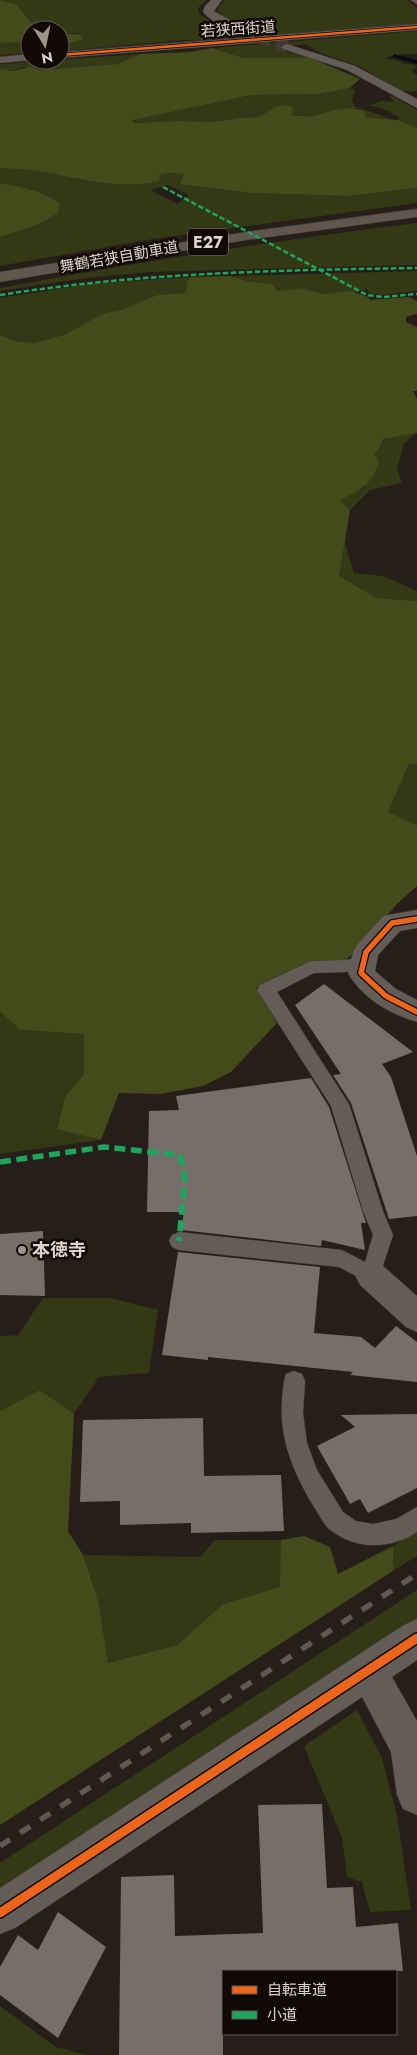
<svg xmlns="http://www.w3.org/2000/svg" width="417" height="2055" font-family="Jost,'Noto Sans JP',sans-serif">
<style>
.green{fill:#333815;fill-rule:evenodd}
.forest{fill:#444b1b}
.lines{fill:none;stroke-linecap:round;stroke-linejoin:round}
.stream{fill:#030c15;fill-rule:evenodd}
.building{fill:#766e69}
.minor-tunnel{stroke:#423933;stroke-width:12;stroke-dasharray:12 5.5;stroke-linecap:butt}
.service-casing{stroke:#403935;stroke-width:1}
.minor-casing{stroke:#403935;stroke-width:1}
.tertiary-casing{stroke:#403935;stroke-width:1}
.motorway-casing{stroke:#403935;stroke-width:1}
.service{fill:#635c57;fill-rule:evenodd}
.minor{fill:#635c57;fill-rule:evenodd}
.tertiary{fill:#635c57;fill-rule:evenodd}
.motorway{fill:#60564b;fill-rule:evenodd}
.rail{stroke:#5f5954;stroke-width:5.5;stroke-dasharray:12 12;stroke-linecap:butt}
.quiet-far1{stroke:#20a55d;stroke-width:2.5;stroke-dasharray:5.5 2.5;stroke-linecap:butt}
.quiet{stroke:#20a55d;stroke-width:5.5;stroke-dasharray:11 5.5;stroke-linecap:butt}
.cycleway-far2-casing{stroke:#100905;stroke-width:4}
.cycleway-far1-casing{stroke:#100905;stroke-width:8}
.cycleway-casing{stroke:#100905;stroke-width:12}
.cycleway-far2{stroke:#eb651d;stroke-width:2.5}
.cycleway-far1{stroke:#eb651d;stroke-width:5.5}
.cycleway{stroke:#eb651d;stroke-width:9}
.poi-dot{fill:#9e948d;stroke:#100905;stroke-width:2}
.labels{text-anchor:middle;stroke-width:5;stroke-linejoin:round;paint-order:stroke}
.far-street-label{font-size:15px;fill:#ded4cc;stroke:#100905}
.shield{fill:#100905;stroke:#a09790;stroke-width:1}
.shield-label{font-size:16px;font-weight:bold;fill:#ded4cc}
.poi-label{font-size:18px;font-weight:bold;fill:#ded4cc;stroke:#100905;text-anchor:start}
</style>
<rect width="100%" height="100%" fill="#261e18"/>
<g class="green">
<path d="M 0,0 L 206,0 L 198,8 L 199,14 L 233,34 L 260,31 C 245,26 228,24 218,11 L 219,6 L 225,0 L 407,0 L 417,8 L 417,24 L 205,40 L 185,40 L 60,51 L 60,43 L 68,44 L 77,33 L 63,33 L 62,29 L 37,29 L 16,4 Z"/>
<path d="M 417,31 L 417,54 C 406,54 395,54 385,58 L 403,62 L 401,63 L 417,65 L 412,72 L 417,75 L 417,91 L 402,91 L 359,66 L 320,53 L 306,44 L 273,48 L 311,58 L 244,58 L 212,48 Z"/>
<path d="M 30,42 L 30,53 L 0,55 L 0,43 Z"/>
<path d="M 140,54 L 119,64 L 39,70 L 24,67 L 12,71 L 0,69 L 0,64 Z"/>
<path d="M 350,88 L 355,90 L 352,101 L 354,106 L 392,119 L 365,117 L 358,108 L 339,109 L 310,116 L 291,115 L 275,107 L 259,117 L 238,118 L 213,122 L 178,121 L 135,123 L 132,119 L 251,95 L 319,94 Z"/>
<path d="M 391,95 L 417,110 L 417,128 L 398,120 L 399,118 C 389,111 380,106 368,106 L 381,101 L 395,102 L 390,97 Z"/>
<path d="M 0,168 C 10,169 21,169 31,170 C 74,176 116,192 160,181 L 159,175 L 169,173 L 184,174 L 181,184 L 252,193 L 348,196 L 417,188 L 417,203 L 146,240 L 0,266 L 0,237 L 37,225 L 31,189 L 0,183 ZM 168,185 L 189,195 L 177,204 L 151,190 Z"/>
<path d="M 417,223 L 417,265 L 150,272 L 86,278 L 0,291 L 0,288 C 138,262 277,240 417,223 Z"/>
<path d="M 417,271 L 417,291 L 382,295 L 369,293 L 367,289 L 357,292 L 344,292 L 324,294 L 300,288 L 277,291 L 272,284 L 247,281 L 231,276 Z"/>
<path d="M 191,277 L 187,282 L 186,293 L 157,295 L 121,310 L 104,313 L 64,335 L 33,343 L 15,341 L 0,335 L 0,298 L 89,284 Z"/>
<path d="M 417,433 L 404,443 L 397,470 L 402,483 L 370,490 L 350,510 L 340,500 L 364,487 L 374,454 L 381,446 L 383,439 Z"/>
<path d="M 344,540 L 354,573 L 383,576 L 417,591 L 417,601 L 377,598 L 339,576 Z"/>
<path d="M 409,764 L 417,764 L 417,825 L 388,812 Z"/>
<path d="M 0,1012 L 22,1030 L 84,1034 L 84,1074 L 65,1097 L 57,1128 L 101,1140 L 0,1154 Z"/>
<path d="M 43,1298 L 110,1298 L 158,1310 L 149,1373 L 99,1377 L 74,1414 L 40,1390 L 0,1411 L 0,1336 L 18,1335 Z"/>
<path d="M 417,1530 L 417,1556 L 393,1571 L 393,1546 Z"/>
<path d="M 215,1540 L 281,1540 L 281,1587 L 223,1604 L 177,1645 L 108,1663 L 99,1604 L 83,1555 L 200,1557 Z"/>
<path d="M 417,1590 L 417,1619 L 0,1892 L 0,1863 Z"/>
<path d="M 357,1710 L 382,1758 L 397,1816 L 411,1910 L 370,1912 L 362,1882 L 347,1877 L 342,1838 L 304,1746 Z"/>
<path d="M 0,2006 L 56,2047 L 86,2055 L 0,2055 Z"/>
</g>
<g class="forest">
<path d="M 0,0 L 16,4 L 37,29 L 62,29 L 63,33 L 81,35 L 83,39 L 68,44 L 60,43 L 60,30 L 30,30 L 30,42 L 0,43 Z"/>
<path d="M 212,48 L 244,58 L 311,58 L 360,79 L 350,88 L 319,94 L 251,95 L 132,120 L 135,123 L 178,121 L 213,122 L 238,118 L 259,117 L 275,107 L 287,105 L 293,108 L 291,115 C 297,115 305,117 311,116 C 329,112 348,103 365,112 L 365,117 L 398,120 L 417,128 L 417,188 L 348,196 L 251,193 L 180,184 L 184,174 L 169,173 L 159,175 L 160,181 C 116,192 74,176 31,170 C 21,169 10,169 0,168 L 0,69 C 4,69 9,71 13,71 C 22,70 30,64 39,70 L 118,64 L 140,54 L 190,52 Z"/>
<path d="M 0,183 C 22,187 42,190 60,204 L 58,213 L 37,225 L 0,237 Z"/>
<path d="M 231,276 L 247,281 L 272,284 L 277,291 L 300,288 L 324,294 L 351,291 L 368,297 L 370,300 L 409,297 L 417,301 L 417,314 L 406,317 L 406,322 L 417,327 L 417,391 L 413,391 L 417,399 L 417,433 L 383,439 L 381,446 L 374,454 L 379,462 C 372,485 360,490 340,500 L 350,510 L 339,576 L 377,598 L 417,601 L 417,764 L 409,764 L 388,812 L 417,825 L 417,886 L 397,904 L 357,951 L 344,961 L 309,962 L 256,988 L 277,1023 L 231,1072 L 203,1086 L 160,1094 L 119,1093 L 101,1140 L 57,1129 L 65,1097 L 84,1074 L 84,1034 L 21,1030 L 0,1012 L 0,335 L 15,341 L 33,343 L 64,335 L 104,313 L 121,310 L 157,295 L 186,293 L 187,282 L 191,277 Z"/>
<path d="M 40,1390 L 74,1414 L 68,1531 L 83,1555 L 99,1604 L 108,1663 L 177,1645 L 223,1604 L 280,1587 L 281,1540 L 304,1536 L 330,1547 L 338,1574 L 393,1546 L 393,1571 L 0,1825 L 0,1411 Z"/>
</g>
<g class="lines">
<path class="stream" d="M 394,54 L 417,60 L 417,64 L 392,57 Z"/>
</g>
<g class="building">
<path d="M 324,984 L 413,1052 L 382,1064 L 391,1077 L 417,1156 L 417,1216 L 389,1219 L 351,1103 L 333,1075 L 341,1074 L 295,1005 Z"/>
<path d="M 311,1078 L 329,1107 L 366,1223 L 361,1223 L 365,1250 L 322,1240 L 321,1246 L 181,1230 L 184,1212 L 147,1212 L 149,1111 L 179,1110 L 176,1096 Z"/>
<path d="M 43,1231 L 45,1296 L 0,1295 L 0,1234 Z"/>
<path d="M 178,1252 L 320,1267 L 314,1333 L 361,1337 L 375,1348 L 396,1326 L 417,1342 L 417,1382 L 350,1375 L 353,1372 L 208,1357 L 208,1360 L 162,1355 Z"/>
<path d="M 417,1414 L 417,1488 L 368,1513 L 360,1499 L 350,1504 L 317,1446 L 355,1427 L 341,1415 Z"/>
<path d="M 203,1418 L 204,1476 L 281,1475 L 284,1531 L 191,1533 L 191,1523 L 120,1525 L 120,1501 L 80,1502 L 83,1420 Z"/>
<path d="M 322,1804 L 327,1888 L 353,1887 L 356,1927 L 398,1923 L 403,1971 L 223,1971 L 223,2055 L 119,2055 L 121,1877 L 174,1875 L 175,1936 L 263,1933 L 258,1805 Z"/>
<path d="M 58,1912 L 106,1947 L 58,2038 L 0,1995 L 0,1967 L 18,1935 L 38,1950 Z"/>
</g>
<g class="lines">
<path class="minor-tunnel" d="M 243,32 L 287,47"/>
<defs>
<g id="service">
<path d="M 362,957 L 368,959 L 370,963 L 368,967 L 345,972 L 314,973 L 277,992 L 349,1104 L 383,1211 L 393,1235 L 378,1281 L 371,1284 L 339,1267 L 179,1250 L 172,1247 L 169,1241 L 172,1235 L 179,1232 L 342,1250 L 365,1262 L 373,1235 L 363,1211 L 331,1106 L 257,990 L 260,985 L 311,961 L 345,960 Z"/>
<path d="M 294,1371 L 302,1374 L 305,1381 L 303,1413 L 307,1443 L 317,1470 L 343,1512 L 356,1521 L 373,1524 L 396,1519 L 417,1507 L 417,1532 C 390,1550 355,1550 329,1529 C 323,1524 319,1514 314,1507 C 294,1474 279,1439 282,1400 C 283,1391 283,1382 286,1374 Z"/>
</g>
<g id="minor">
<path d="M 211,0 L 222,0 L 214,11 L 247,30 L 248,32 L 247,34 C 237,37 209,20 203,12 L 205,6 Z"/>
<path d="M 411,0 L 417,0 L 417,4 Z"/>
<path d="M 287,44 L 355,66 L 417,99 L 417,108 L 347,70 L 283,49 L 281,47 Z"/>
<path d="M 417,910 L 417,928 L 400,931 L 378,955 L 375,971 L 396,989 L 417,1000 L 417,1022 C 390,1014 362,998 348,973 L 353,952 L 357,945 L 383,916 Z"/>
<path d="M 371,1261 L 382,1265 L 417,1296 L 417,1332 L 406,1327 L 360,1285 L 355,1275 L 360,1265 Z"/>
<path d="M 417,1619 L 417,1660 L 392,1677 L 417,1721 L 417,1815 L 403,1809 L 397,1795 L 391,1752 L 362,1697 L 15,1928 L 0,1934 L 0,1888 L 404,1625 Z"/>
</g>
<g id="tertiary">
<path d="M 417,24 L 417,30 L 60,58 L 60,52 Z"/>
<path d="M 30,54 L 30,60 L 32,60 L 0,63 L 0,57 Z"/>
</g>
<path id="motorway" d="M 417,209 L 417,217 L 246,240 L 0,282 L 0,272 L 246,232 Z"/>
</defs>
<use href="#service" class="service-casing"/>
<use href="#minor" class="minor-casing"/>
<use href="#tertiary" class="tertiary-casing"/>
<use href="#motorway" class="motorway-casing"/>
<use href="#service" class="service"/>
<use href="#minor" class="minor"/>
<use href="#tertiary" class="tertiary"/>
<use href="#motorway" class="motorway"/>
<path class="rail" d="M 0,1846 L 417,1574"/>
<g class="quiet-far1">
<path d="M 163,187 L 367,295 L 383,297 L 417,294"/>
<path d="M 0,295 C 138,273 277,270 417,268"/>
</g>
<path class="quiet" d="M 0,1162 L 104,1147 L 180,1155 L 185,1179 L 179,1241"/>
<defs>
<path id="cycleway-far2" d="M 60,55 L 417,27"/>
<path id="cycleway-far1" d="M 417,919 L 392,923 L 366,952 L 361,973 L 386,996 L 417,1012"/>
<path id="cycleway" d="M 0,1913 L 417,1638"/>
</defs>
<use href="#cycleway-far2" class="cycleway-far2-casing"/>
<use href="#cycleway-far1" class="cycleway-far1-casing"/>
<use href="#cycleway" class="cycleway-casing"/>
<use href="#cycleway-far2" class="cycleway-far2"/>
<use href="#cycleway-far1" class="cycleway-far1"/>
<use href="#cycleway" class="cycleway"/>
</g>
<circle class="poi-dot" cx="22" cy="1250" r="5"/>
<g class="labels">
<g class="far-street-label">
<text transform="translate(238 29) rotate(-4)" y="5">若狭西街道</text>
<text transform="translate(119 257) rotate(-10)" y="5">舞鶴若狭自動車道</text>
</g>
<rect class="shield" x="188" y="228.5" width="40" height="27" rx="4"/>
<g class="shield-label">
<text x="208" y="248">E27</text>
</g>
<g class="poi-label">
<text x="32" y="1256">本徳寺</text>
</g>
</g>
<rect x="222" y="1970" width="175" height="65" fill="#100905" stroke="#625a55"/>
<rect x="232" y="1986" width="25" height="8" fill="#eb651d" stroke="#625a55"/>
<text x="267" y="1995" font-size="15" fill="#ded4cc">自転車道</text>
<rect x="232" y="2011" width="25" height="8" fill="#20a55d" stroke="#625a55"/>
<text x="267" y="2020" font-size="15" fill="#ded4cc">小道</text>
<g transform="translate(45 45) rotate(170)"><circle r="24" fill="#100905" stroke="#625a55"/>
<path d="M0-4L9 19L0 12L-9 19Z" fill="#9e948d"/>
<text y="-8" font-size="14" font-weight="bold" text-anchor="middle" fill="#ded4cc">N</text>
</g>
</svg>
